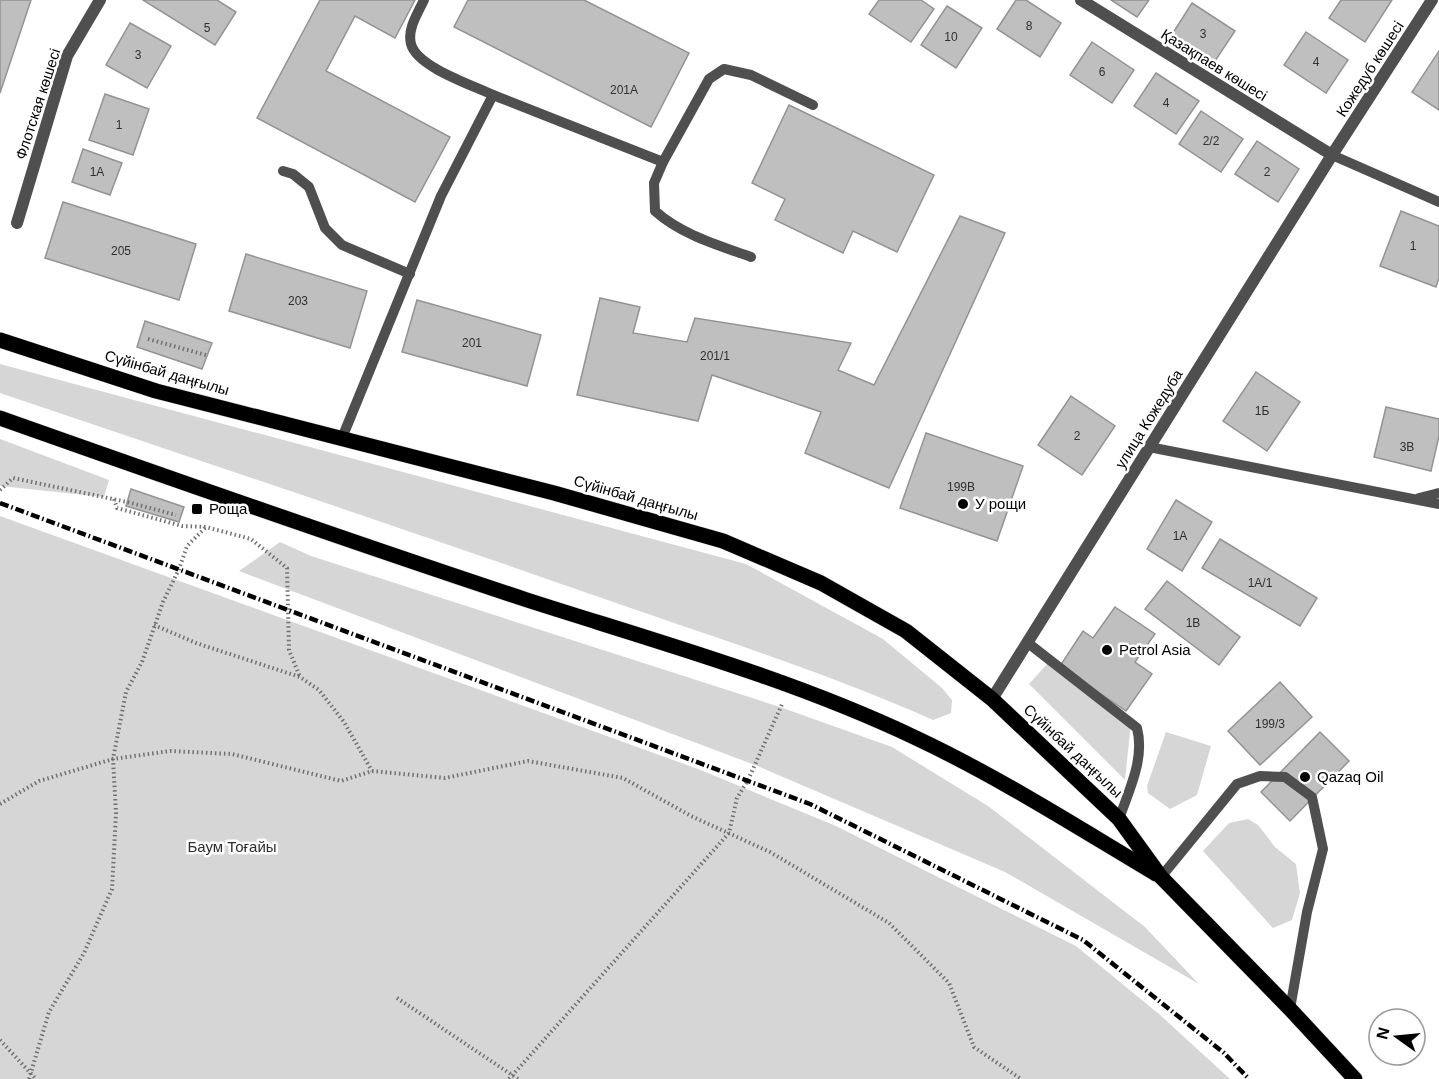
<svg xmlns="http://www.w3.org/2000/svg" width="1439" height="1079" font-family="Helvetica,sans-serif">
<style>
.green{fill:#d6d6d6}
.building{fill:#bfbfbf;stroke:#939393;stroke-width:1.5}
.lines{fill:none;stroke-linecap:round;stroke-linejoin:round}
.primary-casing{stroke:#dbdbdb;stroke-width:16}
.path{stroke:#717171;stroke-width:4;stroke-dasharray:1.5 3;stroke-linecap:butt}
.service{stroke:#4f4f4f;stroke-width:10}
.minor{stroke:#4f4f4f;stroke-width:12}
.tertiary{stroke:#4f4f4f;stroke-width:12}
.primary{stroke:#000;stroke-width:15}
.rail{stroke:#000;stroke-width:4.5;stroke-dasharray:9 3 1.5 3;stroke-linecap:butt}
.poi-dot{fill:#000;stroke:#fff;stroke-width:2}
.labels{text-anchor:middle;stroke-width:5;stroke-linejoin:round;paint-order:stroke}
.number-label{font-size:12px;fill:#303030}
.street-label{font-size:15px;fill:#000;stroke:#fff}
.poi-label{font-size:15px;fill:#000;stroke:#fff;text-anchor:start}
.park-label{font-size:15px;fill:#2d2d2d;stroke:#fff}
</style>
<rect width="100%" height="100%" fill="#fff"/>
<g class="green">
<path d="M 0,364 L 746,564 L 883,639 L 942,688 L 952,700 L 951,713 L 933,720 C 823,671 707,635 593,595 C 396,526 198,460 0,393 Z"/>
<path d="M 0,439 L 109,480 L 104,497 L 0,486 Z"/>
<path d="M 0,516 L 698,769 L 836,826 L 1076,946 L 1159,1014 L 1230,1079 L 0,1079 Z"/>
<path d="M 280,542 L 311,556 L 780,707 L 892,747 L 988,806 L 1145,927 L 1199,984 L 1005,872 L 755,765 L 239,571 Z"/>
<path d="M 1050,661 L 1131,723 L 1125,780 L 1029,684 Z"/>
<path d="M 1166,732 L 1211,746 L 1197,795 L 1170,809 L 1148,793 L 1147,786 Z"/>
<path d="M 1248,819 L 1258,825 L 1275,847 L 1296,864 L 1300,893 L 1292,920 L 1273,928 L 1203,851 L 1229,823 Z"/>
</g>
<g class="building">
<path d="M 0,0 L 31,0 L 0,93 Z"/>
<path d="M 143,0 L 217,0 L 236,12 L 215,45 Z"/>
<path d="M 320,0 L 415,0 L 395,38 L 355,16 L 326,71 L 450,137 L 415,202 L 257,118 Z"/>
<path d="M 468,0 L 584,0 L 689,53 L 651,127 L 454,27 Z"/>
<path d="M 879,0 L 921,0 L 934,9 L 911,42 L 869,14 Z"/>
<path d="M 1016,0 L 1026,0 L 1061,23 L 1040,57 L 997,29 Z"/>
<path d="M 1111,0 L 1149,0 L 1137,17 Z"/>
<path d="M 1341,0 L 1392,0 L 1365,42 L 1329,18 Z"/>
<path d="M 1192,3 L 1235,31 L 1213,64 L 1171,36 Z"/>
<path d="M 947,6 L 982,28 L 956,68 L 921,45 Z"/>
<path d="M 130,23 L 171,46 L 147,88 L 106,65 Z"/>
<path d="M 1306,32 L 1348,60 L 1326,93 L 1284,65 Z"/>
<path d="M 1092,42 L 1134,70 L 1112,103 L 1070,75 Z"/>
<path d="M 1439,51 L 1439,110 L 1412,92 Z"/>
<path d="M 1156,73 L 1199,101 L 1176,134 L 1134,106 Z"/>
<path d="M 105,94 L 149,109 L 133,155 L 89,140 Z"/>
<path d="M 789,105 L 934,175 L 897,252 L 853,231 L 843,253 L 775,220 L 785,199 L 752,183 Z"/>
<path d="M 1201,111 L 1243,139 L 1221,172 L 1179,144 Z"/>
<path d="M 1257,141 L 1299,169 L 1278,202 L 1235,174 Z"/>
<path d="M 83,149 L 122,163 L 110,195 L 72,182 Z"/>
<path d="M 63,202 L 196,244 L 179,300 L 45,258 Z"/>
<path d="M 1401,211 L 1439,226 L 1439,278 L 1436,287 L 1380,266 Z"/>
<path d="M 960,216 L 1005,233 L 889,488 L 805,453 L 821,412 L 712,375 L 698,421 L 577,395 L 600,298 L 640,307 L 633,333 L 687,342 L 695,318 L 851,343 L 838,370 L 874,385 Z"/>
<path d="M 246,254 L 367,291 L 350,348 L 229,311 Z"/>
<path d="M 417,300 L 541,335 L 527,386 L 402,352 Z"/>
<path d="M 145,321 L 212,343 L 202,369 L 137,347 Z"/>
<path d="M 1256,372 L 1300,402 L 1267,451 L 1223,421 Z"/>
<path d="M 1071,396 L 1115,426 L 1082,475 L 1038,445 Z"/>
<path d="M 1386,407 L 1439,419 L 1439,436 L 1431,471 L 1374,457 Z"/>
<path d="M 926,433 L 1023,466 L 997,541 L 900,508 Z"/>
<path d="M 131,489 L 184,507 L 179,522 L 126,506 Z"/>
<path d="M 1176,500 L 1212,522 L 1182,571 L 1147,549 Z"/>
<path d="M 1220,539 L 1317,598 L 1300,626 L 1202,568 Z"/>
<path d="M 1167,581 L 1240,637 L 1219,665 L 1145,609 Z"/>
<path d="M 1115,607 L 1155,634 L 1135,662 L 1152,674 L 1126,711 L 1060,666 L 1083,631 L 1093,638 Z"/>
<path d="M 1280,682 L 1312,717 L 1260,765 L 1228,731 Z"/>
<path d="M 1320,732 L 1349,761 L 1290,821 L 1261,792 Z"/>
</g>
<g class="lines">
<defs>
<g id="primary">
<path d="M 0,340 L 156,391 L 554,493 L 723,541 L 821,583 L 906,631 L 992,699 L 1119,819 L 1161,877 L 1290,1009 L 1355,1079"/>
<path d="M 0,418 C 175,480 351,542 527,600 C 658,642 792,679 916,738 C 999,777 1077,827 1156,874"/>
</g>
</defs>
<use href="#primary" class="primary-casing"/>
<g class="path">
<path d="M 148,339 L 206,355"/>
<path d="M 0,490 L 13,478 L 127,502 L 176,515"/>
<path d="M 114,499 L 117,508 L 182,526 L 206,527 L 251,539 L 287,568 L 289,650 L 300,677"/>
<path d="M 154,625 L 196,643 L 300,677 L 319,690 L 344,722 L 372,771"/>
<path d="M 0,804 L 39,781 L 113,759 L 170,751 L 232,754 L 341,781 L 372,771 L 445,778 L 528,761 L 623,778 L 691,816 L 770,852 L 889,923 L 949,983 L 974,1047 L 1021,1079"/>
<path d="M 397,998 L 518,1079"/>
<path d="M 0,1040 L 36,1079"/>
<path d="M 29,1079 L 49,1012 L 84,953 L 112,889 L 116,813 L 113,759 L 126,692 L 142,662 L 163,602 L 179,569 L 187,546 L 206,527"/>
<path d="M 509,1079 L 729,833 L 737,798 L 748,780 L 783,702"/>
</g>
<g class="service">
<path d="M 424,0 C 418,13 407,29 411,44 C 417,67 472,85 493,95"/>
<path d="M 1332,155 L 1439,202"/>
<path d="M 663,162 L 654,183 L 655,211 C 682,235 718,245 751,257"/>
<path d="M 283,171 L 293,174 L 309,187 L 325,228 L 342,245 L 410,274"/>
<path d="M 342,438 L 441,196 L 493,95 L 663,162 L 709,79 L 724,69 L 751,75 L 813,105"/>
<path d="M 1149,447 L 1439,504"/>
<path d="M 1419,498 L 1439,493"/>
<path d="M 1028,643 L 1137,728 C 1145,759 1129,790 1119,819"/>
<path d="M 1161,877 L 1237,784 L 1260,776 L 1285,777 L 1312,797 L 1323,849 L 1307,912 L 1290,1009"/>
</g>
<g class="minor">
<path d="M 1081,0 L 1332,155"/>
<path d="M 17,223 L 67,56 L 100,0"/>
</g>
<path class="tertiary" d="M 992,699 L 1332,155 L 1432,0"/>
<use href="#primary" class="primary"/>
<path class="rail" d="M 0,503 L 810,804 L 1083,940 L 1224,1053 L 1249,1079"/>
</g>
<g class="poi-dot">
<circle cx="963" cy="504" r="6"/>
<rect x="191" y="503" width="12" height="12" rx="3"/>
<circle cx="1107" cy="650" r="6"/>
<circle cx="1305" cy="777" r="6"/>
</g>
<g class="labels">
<g class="number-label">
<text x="1029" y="30">8</text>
<text x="207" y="32">5</text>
<text x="1203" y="38">3</text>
<text x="951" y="41">10</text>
<text x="138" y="59">3</text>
<text x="1316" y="66">4</text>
<text x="1102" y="76">6</text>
<text x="624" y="94">201А</text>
<text x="1166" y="107">4</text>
<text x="119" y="129">1</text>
<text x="1211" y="145">2/2</text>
<text x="97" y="176">1А</text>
<text x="1267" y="176">2</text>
<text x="1413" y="250">1</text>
<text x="121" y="255">205</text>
<text x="298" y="305">203</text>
<text x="472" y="347">201</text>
<text x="715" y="360">201/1</text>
<text x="1262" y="415">1Б</text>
<text x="1077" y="440">2</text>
<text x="1407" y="451">3В</text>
<text x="961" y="491">199В</text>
<text x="1180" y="540">1А</text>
<text x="1260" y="587">1А/1</text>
<text x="1193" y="627">1В</text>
<text x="1270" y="728">199/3</text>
</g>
<g class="street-label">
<text transform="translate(1214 65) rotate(32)" y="5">Қазақпаев көшесі</text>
<text transform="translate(1370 69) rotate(-57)" y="5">Кожедуб көшесі</text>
<text transform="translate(38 104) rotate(-72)" y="5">Флотская көшесі</text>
<text transform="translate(167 373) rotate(16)" y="5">Сүйінбай даңғылы</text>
<text transform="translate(1149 419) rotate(-58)" y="5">улица Кожедуба</text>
<text transform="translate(636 498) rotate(16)" y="5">Сүйінбай даңғылы</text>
<text transform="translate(1073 751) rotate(43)" y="5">Сүйінбай даңғылы</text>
</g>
<g class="poi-label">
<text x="975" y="509">У рощи</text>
<text x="209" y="514">Роща</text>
<text x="1119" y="655">Petrol Asia</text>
<text x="1317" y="782">Qazaq Oil</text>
</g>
<g class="park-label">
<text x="232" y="852">Баум Тоғайы</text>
</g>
</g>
<g transform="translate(1397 1037) rotate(285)"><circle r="28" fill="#ffffff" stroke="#999999" stroke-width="1.5"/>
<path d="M0-4.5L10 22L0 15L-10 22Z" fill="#000000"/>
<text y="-9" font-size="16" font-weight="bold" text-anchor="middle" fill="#000000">N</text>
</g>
</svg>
